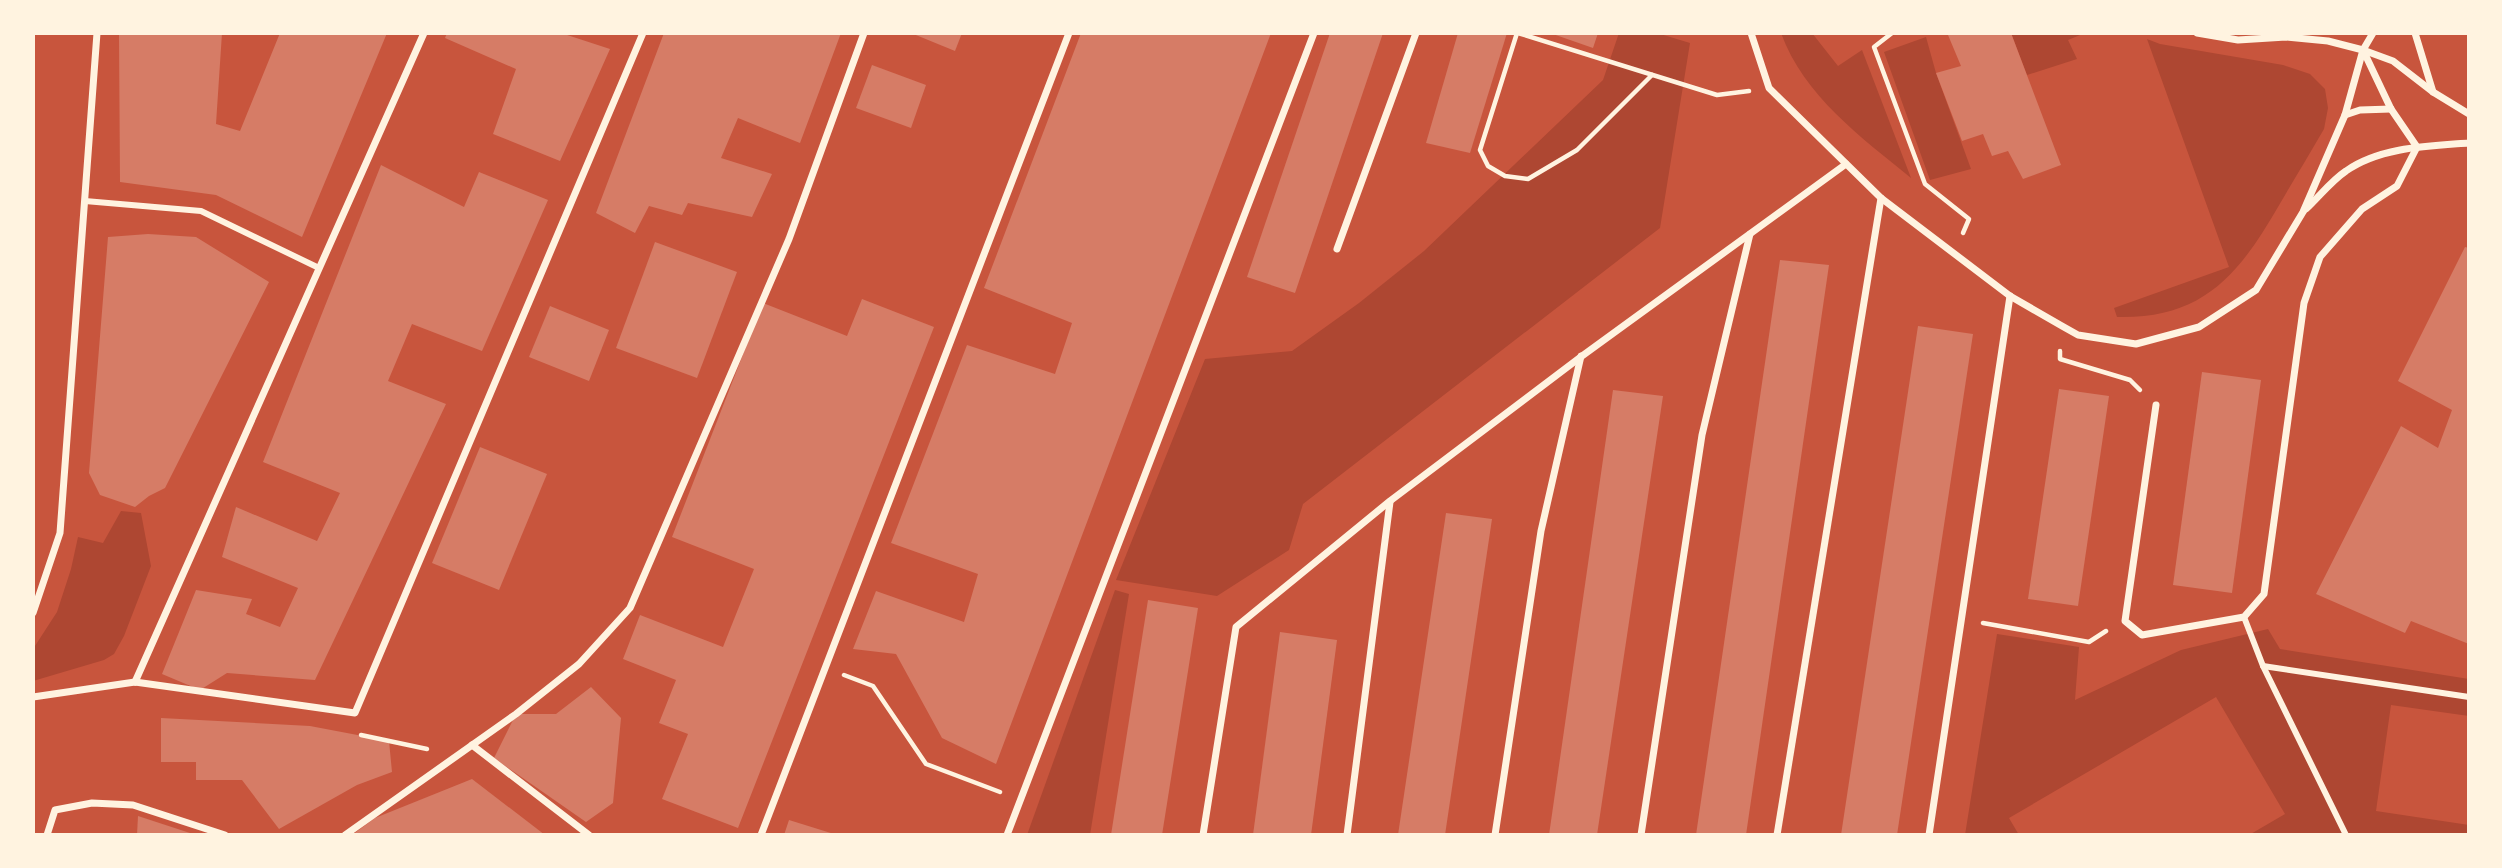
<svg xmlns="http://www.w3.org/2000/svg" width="2502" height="868" font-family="Quicksand,sans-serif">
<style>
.green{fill:#ae4732}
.building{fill:#d67c66}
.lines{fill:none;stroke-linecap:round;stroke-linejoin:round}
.path{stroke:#fff3e0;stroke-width:4.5}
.pedestrian{stroke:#fff3e0;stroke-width:6}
.minor{stroke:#fff3e0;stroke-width:7}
</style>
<rect width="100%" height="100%" fill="#c8553d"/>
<g class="green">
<path d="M 1619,33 L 1657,33 L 1690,43 L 1660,228 L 1303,504 L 1289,550 L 1217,596 L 1116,580 L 1205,359 L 1292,351 L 1359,303 L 1424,251 L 1603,80 Z"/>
<path d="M 1781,33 L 1812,33 L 1838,66 L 1862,50 L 1911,178 C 1861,137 1804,96 1781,33 Z"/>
<path d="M 2011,33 L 2085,33 L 2068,40 L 2077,59 L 2027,75 Z"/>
<path d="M 1926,37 L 1936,73 L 1971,169 L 1930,180 L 1884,52 Z"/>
<path d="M 2147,39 L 2160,44 L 2283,65 L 2310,74 L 2325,89 L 2328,108 L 2324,129 C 2309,155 2293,181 2278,207 C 2238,276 2202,319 2117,317 L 2114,308 L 2229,267 Z"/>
<path d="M 121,511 L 141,513 L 151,566 L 124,636 L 114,654 L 104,660 L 33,681 L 33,649 L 57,612 L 71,569 L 78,537 L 103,543 Z"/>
<path d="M 1115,590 L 1129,594 L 1090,835 L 1027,835 Z"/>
<path d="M 2268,629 L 2280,649 L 2469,679 L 2469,716 L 2391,705 L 2376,811 L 2469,825 L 2469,835 L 2249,835 L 2285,814 L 2216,697 L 2009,818 L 2019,835 L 1965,835 L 1997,634 L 2079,647 L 2075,700 L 2181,650 Z"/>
</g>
<g class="building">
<path d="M 119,33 L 222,33 L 216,124 L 240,131 L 280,33 L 387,33 L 302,237 L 216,195 L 120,182 Z"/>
<path d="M 447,33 L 561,33 L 610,49 L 560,161 L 493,134 L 516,69 L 445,38 Z"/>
<path d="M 664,33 L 841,33 L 800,143 L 738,118 L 721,158 L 772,174 L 752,217 L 688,203 L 682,215 L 649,206 L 635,233 L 596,213 Z"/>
<path d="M 911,33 L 962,33 L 955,51 Z"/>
<path d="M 1081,33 L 1271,33 L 996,764 L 942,738 L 896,654 L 853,649 L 876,591 L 964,622 L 978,574 L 891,543 L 967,345 L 1055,374 L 1072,323 L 984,288 Z"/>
<path d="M 1330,33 L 1383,33 L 1295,293 L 1247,277 Z"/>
<path d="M 1458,33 L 1507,33 L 1470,153 L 1426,143 Z"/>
<path d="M 1550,33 L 1598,33 L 1593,48 Z"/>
<path d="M 1953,33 L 2011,33 L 2061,165 L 2023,179 L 2008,151 L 1992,156 L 1983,134 L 1962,141 L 1936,73 L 1961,66 L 1948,35 Z"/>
<path d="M 872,65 L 926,85 L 911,128 L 856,108 Z"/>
<path d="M 381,165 L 464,207 L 479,172 L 548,200 L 482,351 L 412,324 L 388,381 L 446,404 L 315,680 L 227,673 L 200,690 L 162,674 L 196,590 L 252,599 L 246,614 L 280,627 L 298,588 L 222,557 L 236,507 L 317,541 L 340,493 L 263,462 Z"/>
<path d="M 148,234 L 196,237 L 269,282 L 165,488 L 149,496 L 135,507 L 100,495 L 89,473 L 108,237 Z"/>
<path d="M 655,242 L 737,272 L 697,378 L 616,348 Z"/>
<path d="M 2465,247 L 2469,248 L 2469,644 L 2411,621 L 2405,633 L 2316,594 L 2401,426 L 2438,448 L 2452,410 L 2398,381 Z"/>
<path d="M 1780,260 L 1829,265 L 1746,835 L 1696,835 Z"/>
<path d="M 862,299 L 934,327 L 738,828 L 662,799 L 688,734 L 659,723 L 676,680 L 623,659 L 640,615 L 723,647 L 754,569 L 672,537 L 763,303 L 847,336 Z"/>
<path d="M 550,306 L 609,330 L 589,381 L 529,357 Z"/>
<path d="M 1918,326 L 1973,334 L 1897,835 L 1841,835 Z"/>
<path d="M 2202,372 L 2261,380 L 2232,593 L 2173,585 Z"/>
<path d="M 2059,389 L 2109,396 L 2078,606 L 2028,599 Z"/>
<path d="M 1613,390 L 1663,396 L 1597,835 L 1549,835 Z"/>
<path d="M 480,447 L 547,474 L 499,590 L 432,563 Z"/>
<path d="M 1446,513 L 1492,519 L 1445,835 L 1398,835 Z"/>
<path d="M 1148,600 L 1198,608 L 1162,835 L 1111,835 Z"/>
<path d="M 1280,632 L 1337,640 L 1311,835 L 1253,835 Z"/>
<path d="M 591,687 L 621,718 L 613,803 L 586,822 L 494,758 L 516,714 L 556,714 Z"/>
<path d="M 161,718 L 310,726 L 389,741 L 392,772 L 357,785 L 279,829 L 242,780 L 196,780 L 196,762 L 161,762 Z"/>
<path d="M 472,779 L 545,835 L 352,835 L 375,818 Z"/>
<path d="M 138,816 L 193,834 L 193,835 L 137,835 Z"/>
<path d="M 789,820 L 834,834 L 834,835 L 784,835 Z"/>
</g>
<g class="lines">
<g class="path">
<path d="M 1517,33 L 1480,150 L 1488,166 L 1505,176 L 1528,179 L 1577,150 L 1652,75"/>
<path d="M 1518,33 L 1717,95 L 1749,91"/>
<path d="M 1892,33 L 1874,47 L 1925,184 L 1969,219 L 1963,233"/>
<path d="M 2060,351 L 2060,359 L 2130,380 L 2140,390"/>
<path d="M 1983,623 L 2089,642 L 2106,631"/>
<path d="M 844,675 L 873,686 L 926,764 L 1000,792"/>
<path d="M 361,735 L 427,749"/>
</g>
<g class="pedestrian">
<path d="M 85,201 L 201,211 L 319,268"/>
<path d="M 2244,617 L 2263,666 L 2346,835"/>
<path d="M 2263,666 L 2469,697"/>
</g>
<g class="minor">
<path d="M 1751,33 L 1769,88 L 1881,198 L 2010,296 L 2062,326 L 2078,335 L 2136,344 L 2199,327 L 2256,290 L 2303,212 L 2345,115 L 2363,50 L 2373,33"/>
<path d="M 2197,33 L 2238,40 L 2286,37 L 2328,41 L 2363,50 L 2393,61 L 2433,92 L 2469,114"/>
<path d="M 2415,33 L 2433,92"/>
<path d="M 2345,115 L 2360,110 L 2391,109"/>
<path d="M 2306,209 C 2319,197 2331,181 2346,171 C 2380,147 2429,146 2469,143"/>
<path d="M 1337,249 L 1416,33"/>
<path d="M 2156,405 L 2125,621 L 2142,635 L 2244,617 L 2264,594 L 2304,303 L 2320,257 L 2362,209 L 2397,186 L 2417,147 L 2391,109 L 2363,50"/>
<path d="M 33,613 L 60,533 L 97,33"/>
<path d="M 135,682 L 424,33"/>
<path d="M 33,697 L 135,682 L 355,713 L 643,33"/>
<path d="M 472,745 L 589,835"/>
<path d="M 47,835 L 55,810 L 92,803 L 133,805 L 225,835"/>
<path d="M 345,835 L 516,714 L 579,664 L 630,608 L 789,239 L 864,33"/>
<path d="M 761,835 L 1069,33"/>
<path d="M 1007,835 L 1314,33"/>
<path d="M 1203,835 L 1236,627 L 1390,501 L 1582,356 L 1846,164"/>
<path d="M 1347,835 L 1390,502"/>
<path d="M 1495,835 L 1541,531 L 1581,356"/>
<path d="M 1641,835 L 1702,435 L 1750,234"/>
<path d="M 1777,835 L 1881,198"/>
<path d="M 1929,835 L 2010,296"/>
</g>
</g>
<rect width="2502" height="868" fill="none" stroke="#fff3e0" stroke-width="70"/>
</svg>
